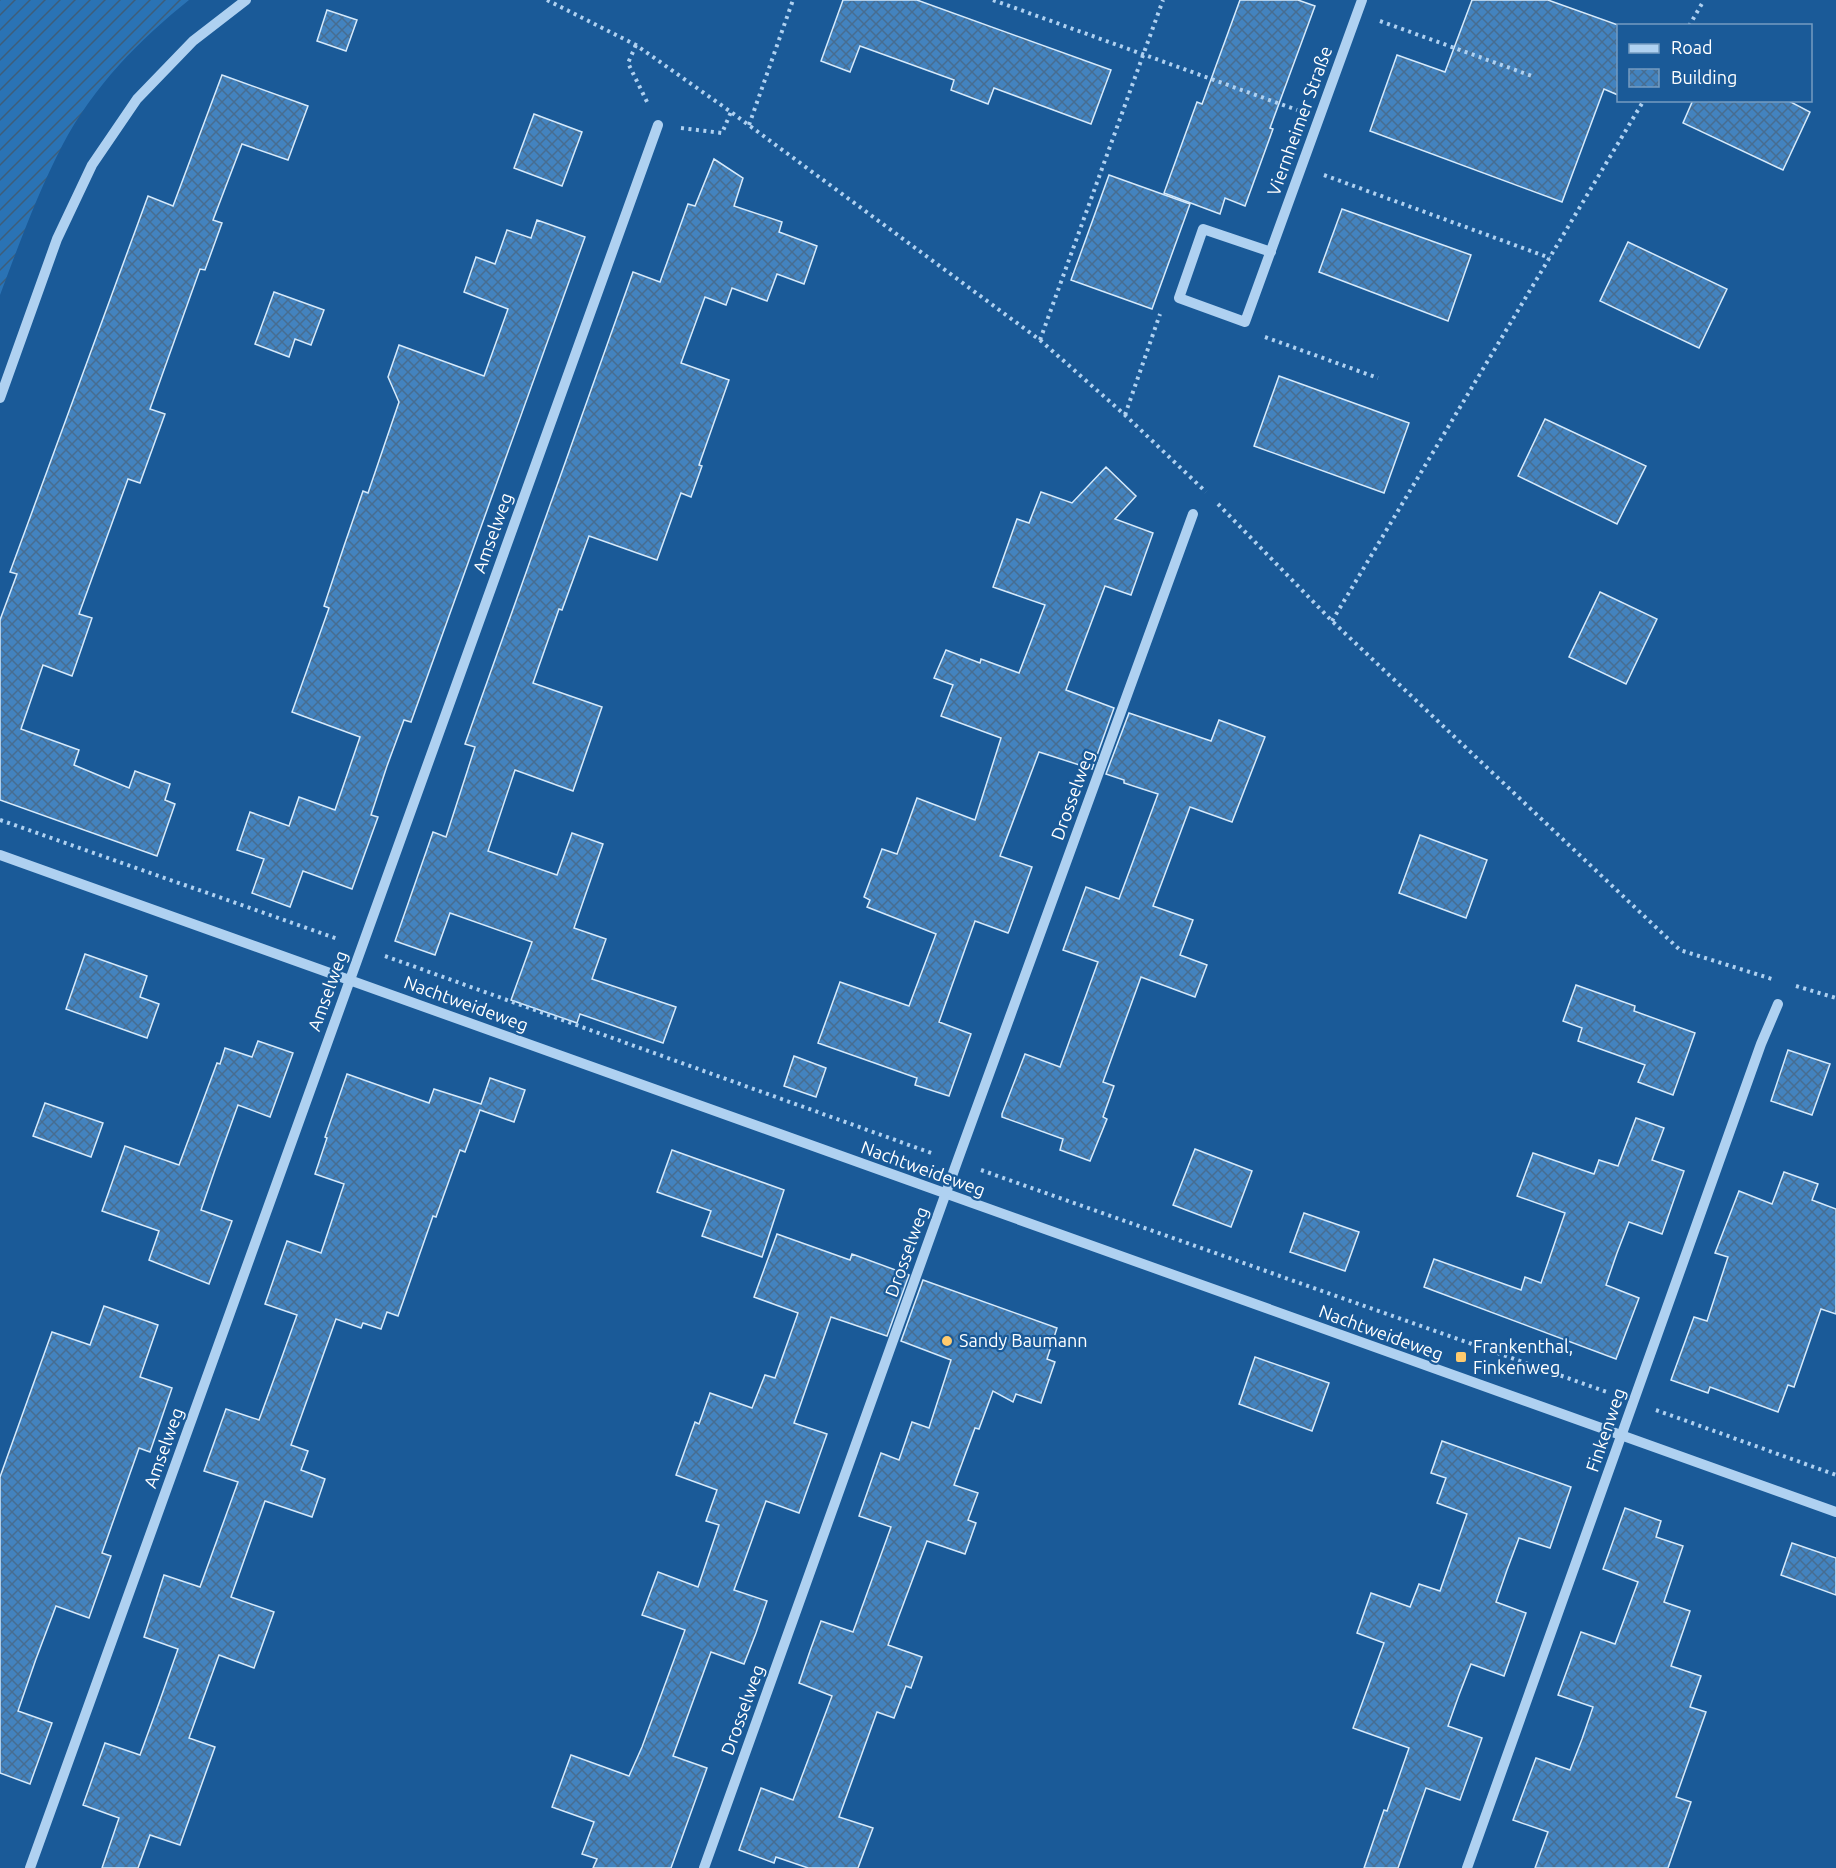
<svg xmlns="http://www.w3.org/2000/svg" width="1836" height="1868" font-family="Ubuntu,sans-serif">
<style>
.garden{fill:url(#garden-furrows)}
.building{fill:url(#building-cross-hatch);stroke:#d6eafb;stroke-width:1.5}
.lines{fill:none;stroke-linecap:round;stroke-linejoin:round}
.path{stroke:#afd1f1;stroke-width:4;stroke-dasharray:3 4.5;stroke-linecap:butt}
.minor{stroke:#afd1f1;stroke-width:10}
.poi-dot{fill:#ffcb6e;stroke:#1a5a98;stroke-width:2}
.labels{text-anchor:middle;stroke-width:4.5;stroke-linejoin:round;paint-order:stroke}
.street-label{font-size:18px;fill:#fff;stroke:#1a5a98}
.poi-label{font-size:18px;fill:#fff;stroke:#1a5a98;text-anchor:start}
</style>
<defs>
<pattern id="garden-furrows" width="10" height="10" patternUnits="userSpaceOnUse" patternTransform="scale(1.5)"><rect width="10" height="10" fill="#2a73b5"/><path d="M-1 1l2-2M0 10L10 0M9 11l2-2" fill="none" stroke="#3d5e7b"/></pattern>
<pattern id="building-cross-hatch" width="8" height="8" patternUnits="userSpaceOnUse" patternTransform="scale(1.5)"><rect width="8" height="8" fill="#4383bf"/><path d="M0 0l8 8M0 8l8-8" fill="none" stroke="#476d91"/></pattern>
</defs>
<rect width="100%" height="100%" fill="#1a5a98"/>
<path class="garden" d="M 0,0 L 189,0 C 140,39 93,87 63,144 C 38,192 19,244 0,295 Z"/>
<g class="building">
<path d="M 843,0 L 917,0 L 1111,70 L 1091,124 L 994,88 L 988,104 L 951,90 L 954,80 L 860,46 L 850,72 L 821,61 Z"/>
<path d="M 1240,0 L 1298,0 L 1315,6 L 1270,128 L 1273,129 L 1245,206 L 1225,198 L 1220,214 L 1164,193 L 1197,102 L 1202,104 Z"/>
<path d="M 1472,0 L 1548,0 L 1618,25 L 1618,95 L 1604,89 L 1562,202 L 1370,131 L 1397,55 L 1445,72 Z"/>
<path d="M 327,10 L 357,20 L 346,51 L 317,41 Z"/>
<path d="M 222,75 L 308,106 L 288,160 L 242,144 L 213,220 L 222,223 L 205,270 L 200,269 L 150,409 L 165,414 L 140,483 L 128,479 L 79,614 L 92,618 L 72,676 L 43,665 L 21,729 L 79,750 L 74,765 L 129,788 L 135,771 L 170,784 L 165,800 L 175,804 L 157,856 L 0,800 L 0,620 L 17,574 L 10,572 L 148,196 L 173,206 Z"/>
<path d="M 1693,100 L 1787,100 L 1810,112 L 1783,170 L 1683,123 Z"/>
<path d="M 534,114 L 582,132 L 562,186 L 514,168 Z"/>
<path d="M 714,159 L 743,178 L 734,206 L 782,222 L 779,232 L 817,246 L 804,284 L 777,274 L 767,301 L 732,288 L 726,305 L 705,297 L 681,363 L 729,380 L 699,465 L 702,466 L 691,497 L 681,493 L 657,560 L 589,536 L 562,610 L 559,609 L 533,683 L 602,707 L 573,791 L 515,770 L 488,851 L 557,875 L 572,833 L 603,844 L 574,928 L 606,939 L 592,979 L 676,1007 L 663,1043 L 580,1014 L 577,1023 L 511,1000 L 532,942 L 450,913 L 435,955 L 395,941 L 433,832 L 446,837 L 475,747 L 465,744 L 633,272 L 660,282 L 688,204 L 695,206 Z"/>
<path d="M 1109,175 L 1190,204 L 1152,309 L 1071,280 Z"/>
<path d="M 1342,209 L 1471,255 L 1448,321 L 1319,272 Z"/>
<path d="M 537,220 L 585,237 L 411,722 L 404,720 L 387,766 L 371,815 L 378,817 L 352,889 L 303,871 L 290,907 L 252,893 L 264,859 L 237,850 L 250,812 L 289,826 L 299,797 L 335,810 L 360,737 L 292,712 L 329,608 L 324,606 L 344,546 L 363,491 L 368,493 L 399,402 L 388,377 L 399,345 L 484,376 L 508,309 L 464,292 L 476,257 L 495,264 L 507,230 L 531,238 Z"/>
<path d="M 1628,242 L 1727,289 L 1699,348 L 1600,301 Z"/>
<path d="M 274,292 L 324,310 L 311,345 L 295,339 L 289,357 L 255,344 Z"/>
<path d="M 1279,376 L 1409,423 L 1384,493 L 1254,446 Z"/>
<path d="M 1545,419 L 1646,466 L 1617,524 L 1518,476 Z"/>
<path d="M 1106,467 L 1136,496 L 1115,519 L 1153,533 L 1131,595 L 1105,586 L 1066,690 L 1114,708 L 1092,769 L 1039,752 L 1000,856 L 1032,867 L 1009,931 L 1008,933 L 975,921 L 939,1022 L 971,1034 L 949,1096 L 915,1085 L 917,1078 L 818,1043 L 840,982 L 909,1006 L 936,934 L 867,907 L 870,900 L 864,897 L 882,849 L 897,854 L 917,798 L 975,820 L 1001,738 L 941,716 L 953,685 L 934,678 L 946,650 L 980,663 L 981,659 L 1019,673 L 1045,605 L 993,587 L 1017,519 L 1029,523 L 1041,492 L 1072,503 Z"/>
<path d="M 1600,592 L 1657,619 L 1626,684 L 1569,657 Z"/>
<path d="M 1129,713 L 1211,741 L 1219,720 L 1265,737 L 1232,822 L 1190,807 L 1153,906 L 1193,920 L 1180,955 L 1207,965 L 1195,997 L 1141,977 L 1103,1082 L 1114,1086 L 1103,1117 L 1107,1119 L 1090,1161 L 1060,1150 L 1063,1139 L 1002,1117 L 1002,1114 L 1025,1054 L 1060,1067 L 1098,962 L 1063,950 L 1086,887 L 1119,899 L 1158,794 L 1124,783 L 1124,780 L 1106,774 Z"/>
<path d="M 1420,835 L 1487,860 L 1466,918 L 1399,893 Z"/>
<path d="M 85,954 L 147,976 L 140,997 L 159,1004 L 147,1038 L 66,1009 Z"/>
<path d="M 1576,985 L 1635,1006 L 1634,1011 L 1695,1033 L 1673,1095 L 1638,1082 L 1645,1065 L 1578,1041 L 1582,1028 L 1563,1021 Z"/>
<path d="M 258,1041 L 293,1053 L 270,1117 L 238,1105 L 219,1158 L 201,1210 L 232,1221 L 209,1284 L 149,1260 L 159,1231 L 102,1211 L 125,1146 L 179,1165 L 217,1063 L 220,1064 L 225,1048 L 252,1057 Z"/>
<path d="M 1788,1050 L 1830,1064 L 1812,1115 L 1771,1101 Z"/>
<path d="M 794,1056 L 826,1068 L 816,1097 L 784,1086 Z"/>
<path d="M 347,1074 L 429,1103 L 434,1089 L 481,1104 L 490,1078 L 525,1090 L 514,1122 L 480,1110 L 465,1152 L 460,1150 L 436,1217 L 433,1216 L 398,1316 L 387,1312 L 381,1329 L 363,1323 L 361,1328 L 336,1319 L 291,1445 L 308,1451 L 301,1470 L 325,1479 L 312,1517 L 265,1501 L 231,1597 L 274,1612 L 254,1668 L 219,1655 L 189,1738 L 215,1747 L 180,1845 L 150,1835 L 138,1868 L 102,1868 L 119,1818 L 83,1805 L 105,1743 L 140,1755 L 159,1703 L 178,1649 L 144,1637 L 164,1575 L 200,1587 L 238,1482 L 204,1471 L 226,1409 L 259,1420 L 278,1368 L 297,1315 L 265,1304 L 287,1241 L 321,1253 L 344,1184 L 315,1174 L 327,1138 L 325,1137 Z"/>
<path d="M 45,1103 L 103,1123 L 91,1157 L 33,1136 Z"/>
<path d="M 1636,1118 L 1664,1128 L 1652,1160 L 1684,1171 L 1662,1234 L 1629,1222 L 1617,1253 L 1606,1285 L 1639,1298 L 1616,1359 L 1424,1287 L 1434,1259 L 1521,1290 L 1525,1277 L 1541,1283 L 1565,1213 L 1517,1196 L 1533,1153 L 1594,1174 L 1599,1160 L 1618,1166 Z"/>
<path d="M 1195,1149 L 1252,1171 L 1231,1227 L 1173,1205 Z"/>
<path d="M 672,1150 L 784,1190 L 762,1257 L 702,1236 L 711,1211 L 657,1192 Z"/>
<path d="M 1784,1172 L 1818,1184 L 1812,1200 L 1836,1209 L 1836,1314 L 1821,1309 L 1794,1387 L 1788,1385 L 1778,1412 L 1710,1387 L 1708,1393 L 1671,1380 L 1694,1317 L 1707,1321 L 1728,1257 L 1715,1253 L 1739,1191 L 1772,1204 Z"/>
<path d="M 1304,1213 L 1359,1232 L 1345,1271 L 1290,1252 Z"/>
<path d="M 777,1234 L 850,1260 L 852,1254 L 909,1275 L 887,1336 L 831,1317 L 794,1423 L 827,1434 L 799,1513 L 766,1501 L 734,1590 L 767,1601 L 756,1633 L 744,1664 L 711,1652 L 673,1756 L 707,1768 L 671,1868 L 593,1868 L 597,1859 L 582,1854 L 594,1822 L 552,1807 L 571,1755 L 629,1776 L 642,1747 L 685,1630 L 642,1615 L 658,1572 L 698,1587 L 719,1525 L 706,1521 L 717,1490 L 676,1475 L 695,1422 L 699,1424 L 710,1393 L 752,1408 L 765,1375 L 775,1378 L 798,1313 L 754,1297 Z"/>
<path d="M 923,1280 L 1057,1328 L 1047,1359 L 1055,1362 L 1041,1403 L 1016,1394 L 1013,1402 L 993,1391 L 979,1429 L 975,1428 L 954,1485 L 978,1493 L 968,1520 L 976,1523 L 965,1554 L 927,1541 L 888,1645 L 922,1657 L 911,1688 L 906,1686 L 894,1718 L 877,1712 L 839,1817 L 873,1828 L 858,1868 L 808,1868 L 776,1857 L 774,1863 L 739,1850 L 761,1788 L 793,1800 L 832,1696 L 799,1683 L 810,1651 L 821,1621 L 853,1632 L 891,1527 L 859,1516 L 881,1453 L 899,1460 L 912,1422 L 929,1428 L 951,1360 L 901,1341 Z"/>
<path d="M 104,1306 L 158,1325 L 140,1377 L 172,1388 L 150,1452 L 139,1448 L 102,1553 L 111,1556 L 89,1618 L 56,1606 L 36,1659 L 18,1711 L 52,1723 L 30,1784 L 0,1773 L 0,1477 L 52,1332 L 90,1345 Z"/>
<path d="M 1255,1357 L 1329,1383 L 1312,1431 L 1239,1404 Z"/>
<path d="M 1442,1441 L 1571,1487 L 1550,1548 L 1519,1538 L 1507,1570 L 1496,1602 L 1526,1613 L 1504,1676 L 1471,1664 L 1459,1695 L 1448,1726 L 1482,1738 L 1460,1800 L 1426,1788 L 1398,1868 L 1364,1868 L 1384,1810 L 1387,1811 L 1409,1748 L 1353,1728 L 1384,1643 L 1357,1633 L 1371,1593 L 1410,1607 L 1419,1584 L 1440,1591 L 1467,1514 L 1437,1503 L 1446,1478 L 1431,1473 Z"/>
<path d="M 1625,1508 L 1661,1521 L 1656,1537 L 1683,1546 L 1664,1602 L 1690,1611 L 1671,1666 L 1701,1676 L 1690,1707 L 1706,1712 L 1676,1797 L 1691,1802 L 1668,1868 L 1535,1868 L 1548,1832 L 1513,1820 L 1536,1758 L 1570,1770 L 1582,1739 L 1593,1707 L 1558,1695 L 1581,1632 L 1615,1644 L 1638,1582 L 1603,1569 Z"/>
<path d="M 1792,1543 L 1836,1558 L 1836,1595 L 1781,1575 Z"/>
</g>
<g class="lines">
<g class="path">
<path d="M 547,0 L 636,45 L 731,112 L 1040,340 L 1125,415 L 1206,492"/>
<path d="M 993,0 L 1297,110"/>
<path d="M 1380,21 L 1532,76"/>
<path d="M 1689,26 L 1704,0"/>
<path d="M 636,45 L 628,63 L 648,104"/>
<path d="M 749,125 L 793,0"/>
<path d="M 681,128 L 722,133 L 731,112"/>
<path d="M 1324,175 L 1550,258"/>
<path d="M 1265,337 L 1378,378"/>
<path d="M 1040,340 L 1163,0"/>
<path d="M 1125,415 L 1160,314"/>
<path d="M 1218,504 L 1332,621 L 1680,950 L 1772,979"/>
<path d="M 1332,621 L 1644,100"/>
<path d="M 0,820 L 338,939"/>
<path d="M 385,956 L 934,1154"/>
<path d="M 1796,986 L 1836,998"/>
<path d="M 981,1170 L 1610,1393"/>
<path d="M 1656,1410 L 1836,1475"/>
</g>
<g class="minor">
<path d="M 1271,252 L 1203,229 L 1179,298 L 1245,322 L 1362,0"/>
<path d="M 0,398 L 57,239 L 92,165 L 137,99 L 193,41 L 246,0"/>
<path d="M 0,855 C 613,1072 1223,1295 1836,1512"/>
<path d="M 30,1868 L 658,125"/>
<path d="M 704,1868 L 957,1162 L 1193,514"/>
<path d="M 1467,1868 L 1761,1044 L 1778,1004"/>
</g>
</g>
<g class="poi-dot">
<circle cx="947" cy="1341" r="6"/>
<rect x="1455" y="1351" width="12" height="12" rx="3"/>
</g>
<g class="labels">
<g class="street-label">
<text transform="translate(1300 121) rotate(-70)" y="6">Viernheimer Straße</text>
<text transform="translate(493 533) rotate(-70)" y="6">Amselweg</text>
<text transform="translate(1073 795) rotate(-70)" y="6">Drosselweg</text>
<text transform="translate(328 991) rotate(-70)" y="6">Amselweg</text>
<text transform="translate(466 1004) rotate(20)" y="6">Nachtweideweg</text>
<text transform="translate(923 1169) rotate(20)" y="6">Nachtweideweg</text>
<text transform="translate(907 1252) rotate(-70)" y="6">Drosselweg</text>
<text transform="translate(1381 1333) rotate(20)" y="6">Nachtweideweg</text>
<text transform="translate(1606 1430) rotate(-71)" y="6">Finkenweg</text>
<text transform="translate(164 1448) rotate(-70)" y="6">Amselweg</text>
<text transform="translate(743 1710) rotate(-70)" y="6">Drosselweg</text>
</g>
<g class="poi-label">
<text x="959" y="1347">Sandy Baumann</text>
<text x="1473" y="1353">Frankenthal,<tspan x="1473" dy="21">Finkenweg</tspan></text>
</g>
</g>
<rect x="1617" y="24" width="195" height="78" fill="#1a5a98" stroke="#769cc1" stroke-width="1.5"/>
<rect x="1629" y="44" width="30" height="9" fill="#afd1f1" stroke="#769cc1" stroke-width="1.5"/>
<text x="1671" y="54" font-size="18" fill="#ffffff">Road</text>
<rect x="1629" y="69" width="30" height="18" fill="url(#building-cross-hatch)" stroke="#769cc1" stroke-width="1.5"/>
<text x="1671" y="84" font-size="18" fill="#ffffff">Building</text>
</svg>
